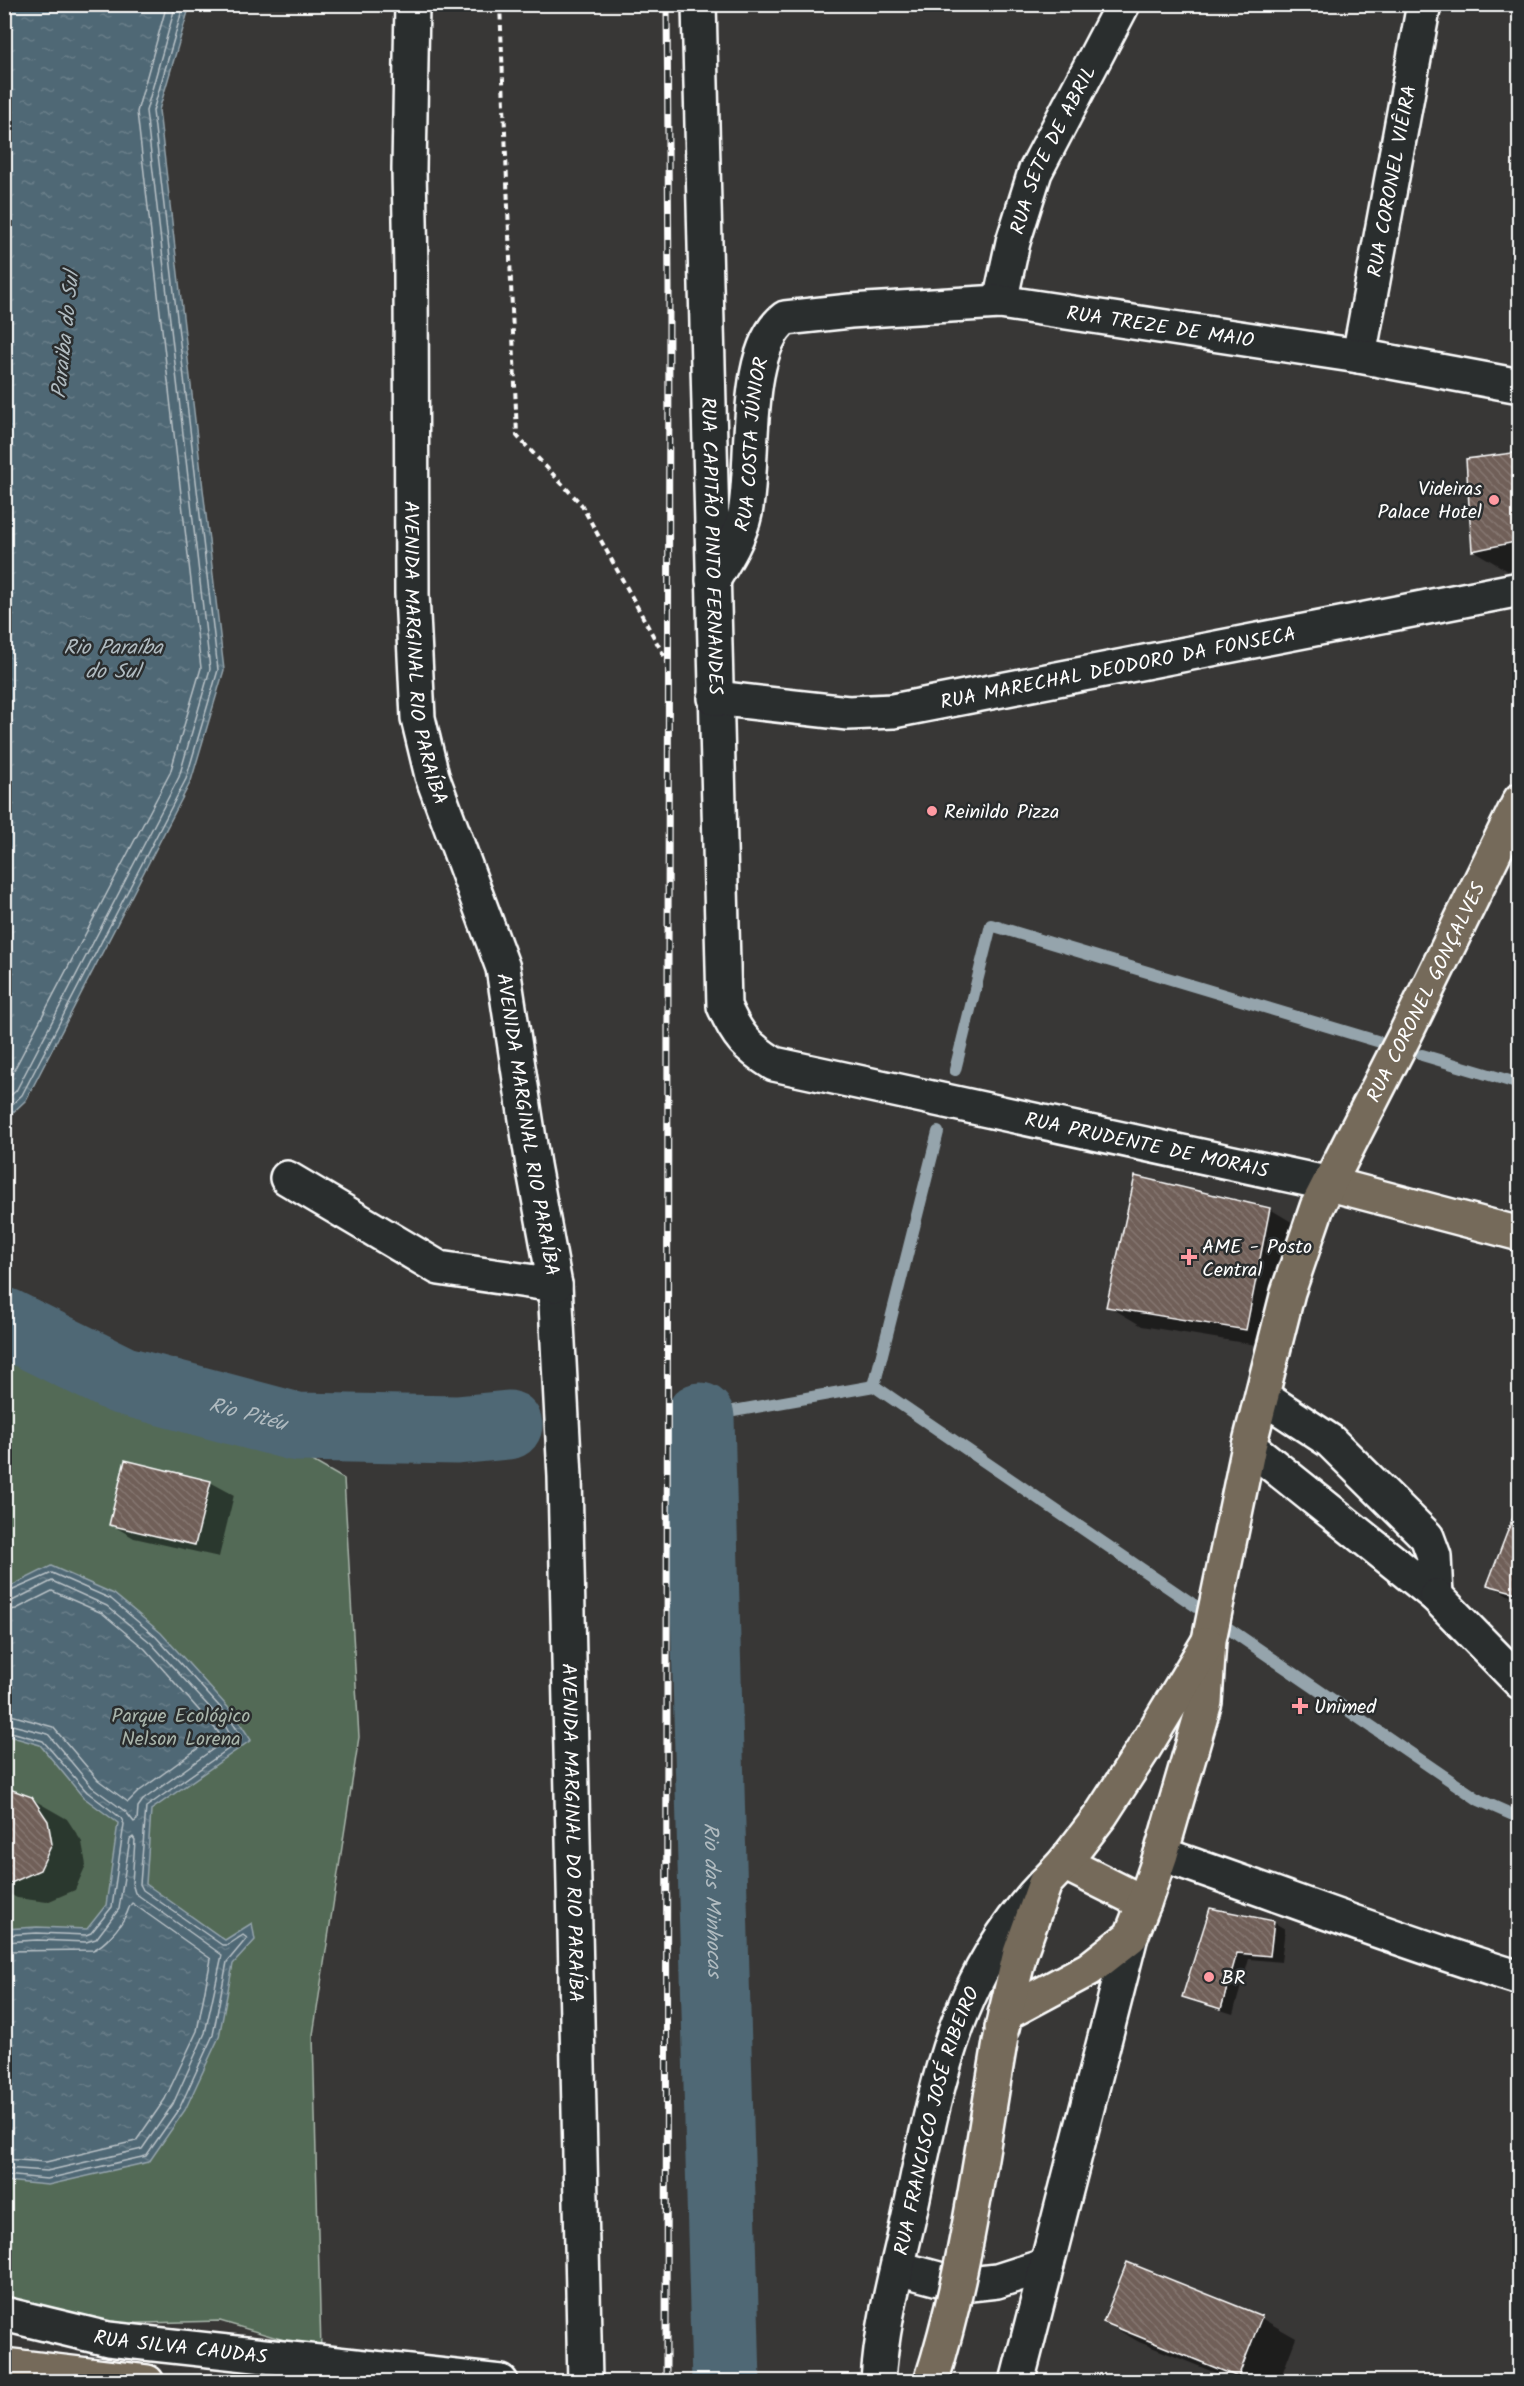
<svg xmlns="http://www.w3.org/2000/svg" width="1524" height="2386" font-family="Kalam,sans-serif">
<style>
.park{fill:#536b57;stroke:#a9b5ab;stroke-width:1.5}
.water{fill:url(#water-ripples);stroke:#95a4ac;stroke-width:1.5}
.shadow{fill:#0007}
.lines{fill:none;stroke-linecap:round;stroke-linejoin:round}
.shore{stroke:#b9c2c7;stroke-width:1.5}
.stream{stroke:#95a4ac;stroke-width:12}
.river{stroke:#4f6774;stroke-width:69}
.building{fill:url(#building-back-hatch);stroke:#fff;stroke-width:1.5}
.minor-casing{stroke:#fff;stroke-width:38}
.major-casing{stroke:#fff;stroke-width:38}
.path{stroke:#fff;stroke-width:4;stroke-dasharray:6 4.5;stroke-linecap:butt}
.minor{stroke:#2a2d2e;stroke-width:33}
.major{stroke:#746a5a;stroke-width:33}
.rail-casing{stroke:#fff;stroke-width:7}
.rail{stroke:#2a2d2e;stroke-width:4.5;stroke-dasharray:14;stroke-linecap:butt}
.major-bridge-casing{stroke:#fff;stroke-width:38;stroke-linecap:butt}
.major-bridge{stroke:#746a5a;stroke-width:33}
.poi-dot{fill:#ff9aa2;stroke:#2a2d2e;stroke-width:2}
.labels{text-anchor:middle;stroke-width:5;stroke-linejoin:round;paint-order:stroke}
.street-label{font-size:20px;fill:#fff;stroke:#2a2d2e}
.poi-label{font-size:20px;fill:#fff;stroke:#2a2d2e;text-anchor:start}
.park-label{font-size:20px;fill:#a9b5ab;stroke:#2a2d2e}
.water-label{font-size:21px;font-style:italic;fill:#b0bbc0;stroke:#2a2d2e}
</style>
<defs>
<pattern id="water-ripples" width="26" height="14" patternUnits="userSpaceOnUse" patternTransform="scale(1.5)"><rect width="26" height="14" fill="#4f6774"/><path d="M2 4q2-2 4 0t4 0M15 11q2-2 4 0t4 0" fill="none" stroke="#697e89"/></pattern>
<pattern id="building-back-hatch" width="6" height="6" patternUnits="userSpaceOnUse" patternTransform="scale(1.5)"><rect width="6" height="6" fill="#705f58"/><path d="M-1 5l2 2M0 0l6 6M5-1l2 2" fill="none" stroke="#857771"/></pattern>
</defs>
<rect width="100%" height="100%" fill="#383736"/>
<filter id="ink" filterUnits="userSpaceOnUse"><feTurbulence type="fractalNoise" baseFrequency=".0167" numOctaves="2"/><feDisplacementMap in="SourceGraphic" scale="12" xChannelSelector="R" yChannelSelector="G"/><feConvolveMatrix kernelMatrix="1 2 1 2 8 2 1 2 1" color-interpolation-filters="sRGB"/></filter>
<g filter="url(#ink)">
<path class="park" d="M 4,1325 L 54,1346 L 163,1375 L 344,1479 L 359,1737 L 313,2035 L 321,2351 L 220,2321 L 108,2324 L 5,2304 Z"/>
<g class="water">
<path d="M 5,4 L 190,5 L 159,110 L 224,670 L 191,781 L 26,1100 L 5,1120 Z"/>
<path d="M 51,1566 L 114,1594 L 161,1633 L 234,1714 L 251,1740 L 151,1810 L 146,1884 L 225,1940 L 252,1923 L 255,1940 L 233,1964 L 219,2037 L 185,2110 L 149,2162 L 48,2185 L 5,2181 L 5,1929 L 37,1927 L 87,1929 L 106,1905 L 118,1823 L 83,1797 L 40,1745 L 5,1735 L 5,1589 Z"/>
</g>
<g class="shadow">
<path d="M 1520,453 L 1520,568 L 1508,571 L 1474,551 Z"/>
<path d="M 1137,1178 L 1270,1209 L 1305,1230 L 1281,1349 L 1142,1326 L 1108,1306 Z"/>
<path d="M 210,1482 L 234,1495 L 219,1557 L 134,1538 L 110,1524 Z"/>
<path d="M 1520,1503 L 1520,1602 L 1489,1584 Z"/>
<path d="M 4,1788 L 32,1799 L 67,1819 L 82,1842 L 86,1865 L 75,1890 L 47,1902 L 17,1898 L 4,1891 Z"/>
<path d="M 1273,1922 L 1285,1929 L 1281,1962 L 1249,1959 L 1233,2014 L 1195,2002 L 1184,1996 Z"/>
<path d="M 1261,2318 L 1296,2338 L 1279,2382 L 1238,2382 L 1139,2342 L 1104,2322 Z"/>
</g>
<g class="lines">
<g class="shore">
<path d="M 4,1089 L 170,773 L 201,668 L 137,112 L 167,4"/>
<path d="M 4,1101 L 16,1091 L 179,777 L 210,669 L 146,111 L 176,4"/>
<path d="M 4,1112 L 22,1095 L 186,779 L 218,670 L 153,111 L 184,4"/>
<path d="M 4,1594 L 52,1573 L 111,1599 L 156,1637 L 229,1717 L 241,1736 L 241,1740 L 146,1807 L 140,1884 L 143,1890 L 222,1945 L 228,1945 L 243,1935 L 247,1938 L 227,1962 L 213,2035 L 180,2107 L 146,2156 L 47,2179 L 4,2175"/>
<path d="M 4,1602 L 12,1601 L 52,1581 L 107,1606 L 151,1643 L 223,1722 L 231,1736 L 143,1800 L 138,1807 L 137,1820 L 134,1822 L 126,1812 L 92,1787 L 48,1734 L 4,1723"/>
<path d="M 4,1611 L 16,1609 L 52,1591 L 102,1613 L 145,1649 L 219,1733 L 138,1792 L 128,1802 L 98,1780 L 53,1727 L 4,1713"/>
<path d="M 4,1730 L 43,1741 L 87,1792 L 121,1818 L 124,1824 L 112,1907 L 91,1933 L 86,1935 L 37,1933 L 4,1935"/>
<path d="M 4,1942 L 37,1940 L 86,1942 L 96,1939 L 119,1909 L 130,1839 L 133,1837 L 135,1840 L 132,1883 L 135,1893 L 222,1955 L 205,2033 L 173,2104 L 142,2149 L 47,2171 L 4,2168"/>
<path d="M 4,1951 L 93,1950 C 105,1945 120,1927 126,1915 C 129,1910 128,1907 132,1903 L 211,1959 L 197,2031 L 165,2099 L 136,2141 L 46,2162 L 4,2159"/>
</g>
<g class="stream">
<path d="M 1422,1055 L 1520,1084"/>
<path d="M 955,1070 L 991,925 L 1377,1041"/>
<path d="M 874,1386 L 938,1132"/>
<path d="M 700,1417 L 874,1386 L 1479,1800 L 1520,1818"/>
</g>
<g class="river">
<path id="s1" d="M 4,1322 L 121,1380 L 297,1427 L 457,1430 L 508,1425"/>
<path id="s2" d="M 700,1417 L 726,2382"/>
</g>
</g>
<g class="building">
<path d="M 1520,452 L 1520,541 L 1472,551 L 1466,459 Z"/>
<path d="M 1135,1176 L 1270,1208 L 1246,1330 L 1106,1307 Z"/>
<path d="M 125,1460 L 211,1481 L 195,1545 L 109,1525 Z"/>
<path d="M 1520,1499 L 1520,1594 L 1487,1585 Z"/>
<path d="M 4,1787 L 32,1797 L 48,1821 L 52,1844 L 40,1870 L 11,1883 L 4,1882 Z"/>
<path d="M 1210,1908 L 1274,1921 L 1270,1956 L 1237,1953 L 1221,2009 L 1182,1997 Z"/>
<path d="M 1127,2262 L 1262,2316 L 1238,2377 L 1103,2322 Z"/>
</g>
<g class="lines">
<defs>
<g id="minor">
<path id="s3" d="M 412,4 L 409,169 L 411,270 L 412,594 L 418,718 L 432,776 L 503,968 L 533,1165 L 555,1285 L 565,1477 L 585,2382"/>
<path id="s4" d="M 699,4 L 724,1006 C 737,1036 747,1047 774,1064 L 1330,1184"/>
<path id="s5" d="M 1000,302 L 1013,242 L 1035,172 L 1123,4"/>
<path id="s6" d="M 1359,356 L 1424,4"/>
<path id="s7" d="M 713,580 C 726,559 740,537 745,513 C 755,463 742,350 785,318 L 850,311 L 1000,302 L 1359,356 L 1520,386"/>
<path id="s8" d="M 715,698 L 848,713 L 893,711 L 1520,589"/>
<path d="M 287,1178 L 439,1268 L 555,1285"/>
<path d="M 1249,1446 L 1436,1596 L 1434,1556 L 1427,1537 L 1330,1441 L 1263,1397"/>
<path d="M 1436,1596 L 1520,1682"/>
<path d="M 1161,1854 C 1281,1895 1399,1941 1520,1978"/>
<path d="M 898,2268 L 961,2285 L 997,2281 L 1047,2265"/>
<path id="s9" d="M 4,2314 L 108,2339 L 501,2382"/>
<path id="s10" d="M 878,2382 C 881,2328 896,2273 908,2221 C 935,2096 951,1981 1044,1884"/>
<path d="M 1017,2382 L 1131,1936"/>
</g>
<g id="major">
<path d="M 1330,1184 L 1520,1234"/>
<path d="M 1064,1863 L 1144,1903"/>
<path id="s11" d="M 1005,2014 L 1089,1969 L 1131,1936 L 1144,1903 L 1161,1854 L 1205,1702 L 1209,1640 L 1249,1446 L 1288,1292 L 1317,1207 L 1405,1035 L 1520,800"/>
<path d="M 1002,2028 L 1020,1953 L 1045,1883 L 1064,1863 L 1101,1815 L 1143,1750 L 1207,1644"/>
<path d="M 4,2365 L 147,2382"/>
</g>
</defs>
<use href="#minor" class="minor-casing"/>
<use href="#major" class="major-casing"/>
<path class="path" d="M 500,4 L 517,436 L 581,504 L 668,663"/>
<use href="#minor" class="minor"/>
<use href="#major" class="major"/>
<defs>
<path id="rail" d="M 666,2382 L 669,287 L 667,4"/>
</defs>
<use href="#rail" class="rail-casing"/>
<use href="#rail" class="rail"/>
<defs>
<path id="major-bridge" d="M 931,2382 C 967,2270 981,2152 1001,2037"/>
</defs>
<use href="#major-bridge" class="major-bridge-casing"/>
<use href="#major-bridge" class="major-bridge"/>
</g>
</g>
<g class="poi-dot">
<circle cx="1494" cy="500" r="6"/>
<circle cx="932" cy="811" r="6"/>
<path d="M1186 1248h6v6h6v6h-6v6h-6v-6h-6v-6h6z"/>
<path d="M1297 1697h6v6h6v6h-6v6h-6v-6h-6v-6h6z"/>
<circle cx="1209" cy="1977" r="6"/>
</g>
<g class="labels">
<g class="street-label">
<text dy="7" stroke="none"><textPath href="#s5" startOffset="162">RUA SETE DE ABRIL</textPath></text>
<text dy="7" stroke="none"><textPath href="#s6" startOffset="178">RUA CORONEL VIÊIRA</textPath></text>
<text dy="7" stroke="none"><textPath href="#s7" startOffset="656">RUA TREZE DE MAIO</textPath></text>
<text dy="7" stroke="none"><textPath href="#s7" startOffset="144">RUA COSTA JÚNIOR</textPath></text>
<text dy="7" stroke="none"><textPath href="#s4" startOffset="542">RUA CAPITÃO PINTO FERNANDES</textPath></text>
<text dy="7" stroke="none"><textPath href="#s3" startOffset="650">AVENIDA MARGINAL RIO PARAÍBA</textPath></text>
<text dy="7" stroke="none"><textPath href="#s8" startOffset="408">RUA MARECHAL DEODORO DA FONSECA</textPath></text>
<text dy="7" stroke="none"><textPath href="#s11" startOffset="1144">RUA CORONEL GONÇALVES</textPath></text>
<text dy="7" stroke="none"><textPath href="#s3" startOffset="1137">AVENIDA MARGINAL RIO PARAÍBA</textPath></text>
<text dy="7" stroke="none"><textPath href="#s4" startOffset="1462">RUA PRUDENTE DE MORAIS</textPath></text>
<text dy="7" stroke="none"><textPath href="#s3" startOffset="1848">AVENIDA MARGINAL DO RIO PARAÍBA</textPath></text>
<text dy="7" stroke="none"><textPath href="#s10" startOffset="268">RUA FRANCISCO JOSÉ RIBEIRO</textPath></text>
<text dy="7" stroke="none"><textPath href="#s9" startOffset="180">RUA SILVA CAUDAS</textPath></text>
</g>
<g class="poi-label">
<text x="1482" y="495" text-anchor="end">Videiras<tspan x="1482" dy="23">Palace Hotel</tspan></text>
<text x="944" y="818">Reinildo Pizza</text>
<text x="1202" y="1253">AME - Posto<tspan x="1202" dy="23">Central</tspan></text>
<text x="1314" y="1713">Unimed</text>
<text x="1221" y="1984">BR</text>
</g>
<g class="park-label">
<text x="181" y="1722">Parque Ecológico<tspan x="181" dy="23">Nelson Lorena</tspan></text>
</g>
<g class="water-label">
<text transform="translate(65 335) rotate(-84)" y="7">Paraiba do Sul</text>
<text x="113" y="654">Rio Paraíba<tspan x="113" dy="24">do Sul</tspan></text>
<text dy="7" stroke="none"><textPath href="#s1" startOffset="262">Rio Pitéu</textPath></text>
<text dy="7" stroke="none"><textPath href="#s2" startOffset="483">Rio das Minhocas</textPath></text>
</g>
</g>
<rect width="1524" height="2386" fill="none" stroke="#2a2d2e" stroke-width="24"/>
<rect x="12" y="12" width="1500" height="2362" fill="none" stroke="#fff" stroke-width="2" filter="url(#ink)"/>
</svg>
